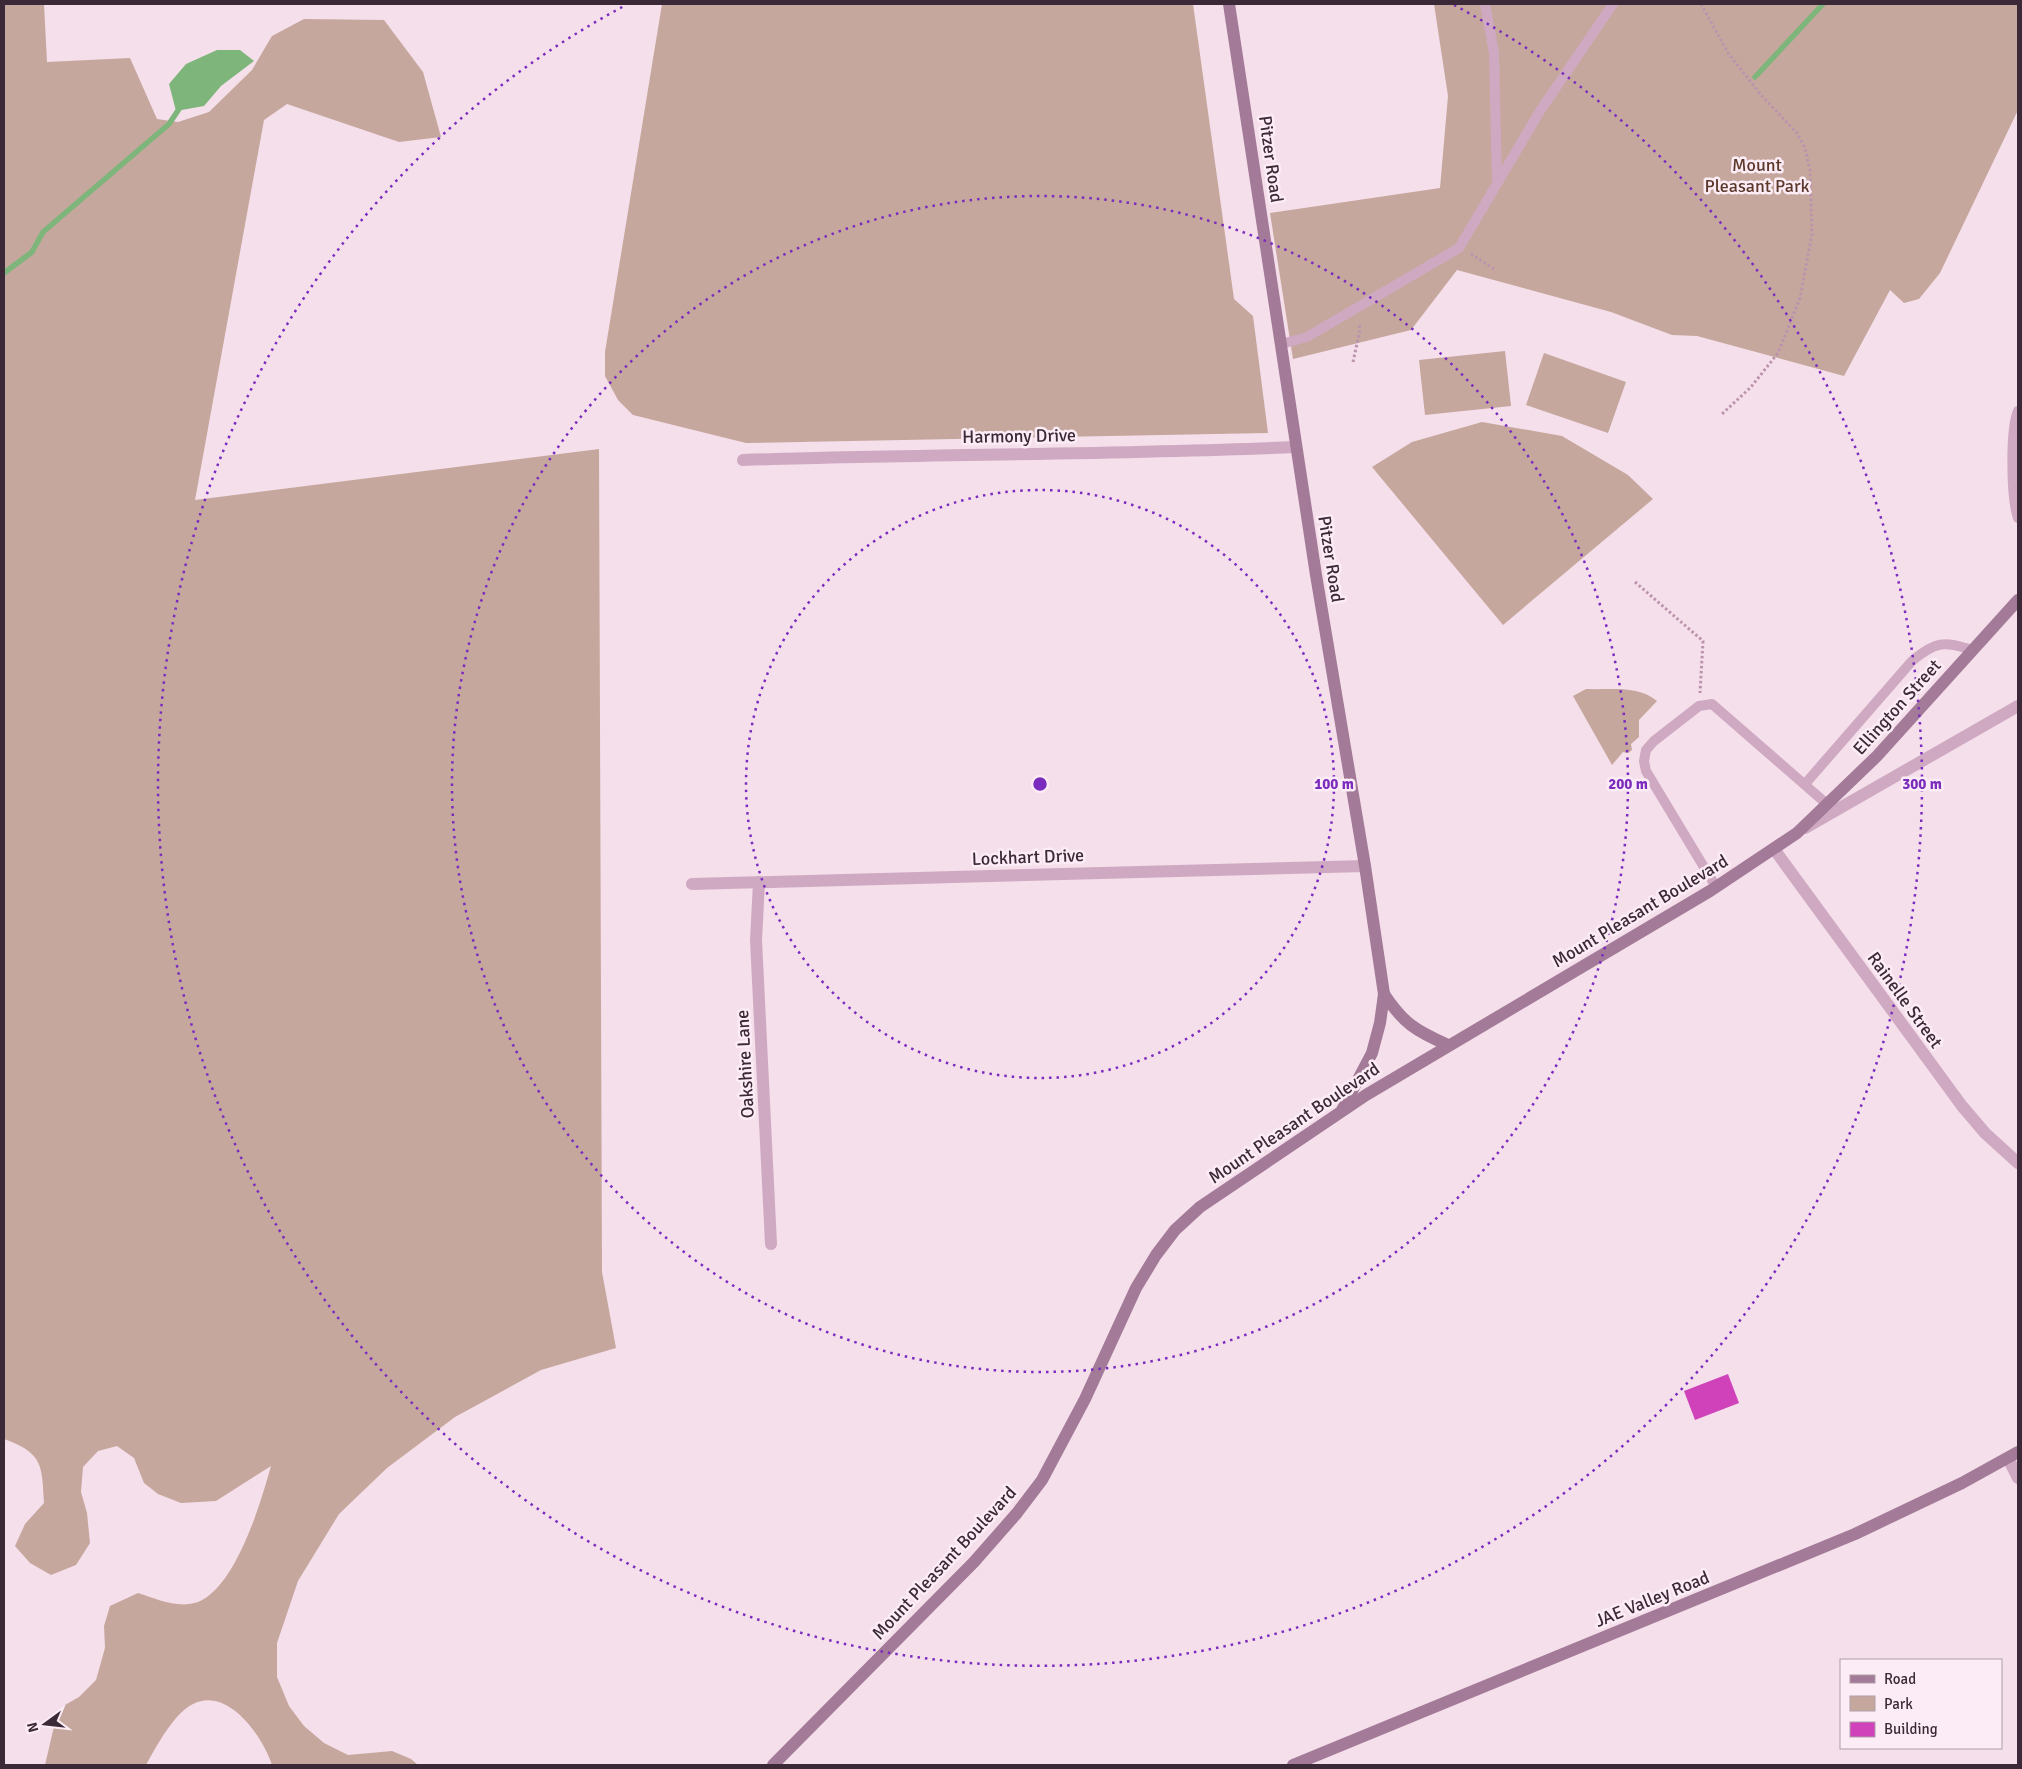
<svg xmlns="http://www.w3.org/2000/svg" width="2022" height="1769" font-family="Signika,sans-serif">
<style>
.green{fill:#c6a79d}
.water{fill:#7eb57b}
.lines{fill:none;stroke-linecap:round;stroke-linejoin:round}
.stream{stroke:#7eb57b;stroke-width:5.5}
.building{fill:#cf42ba}
.path{stroke:#bb93ad;stroke-width:3;stroke-dasharray:2.5 2.5;stroke-linecap:butt}
.lane{stroke:#cfa9c1;stroke-width:10}
.street{stroke:#cfa9c1;stroke-width:12}
.secondary{stroke:#a37a97;stroke-width:12}
.ring{fill:none;stroke:#7b2cbf;stroke-width:2.5;stroke-dasharray:2.5 5}
.labels{text-anchor:middle;stroke-width:5;stroke-linejoin:round;paint-order:stroke}
.street-label{font-size:18px;fill:#3b2937;stroke:#fcecf5}
.park-label{font-size:18px;fill:#5c382b;stroke:#fcecf5}
.centre{fill:#7b2cbf;stroke:#fcecf5;stroke-width:2.5}
.ring-label{font-size:15px;text-anchor:middle;font-weight:bold;fill:#7b2cbf;stroke:#fcecf5;stroke-width:5;stroke-linejoin:round;paint-order:stroke}
</style>
<rect width="100%" height="100%" fill="#f5dfeb"/>
<g class="green">
<path d="M 4,4 L 44,4 L 47,62 L 130,58 L 157,119 L 178,122 L 209,112 L 252,70 L 272,36 L 304,19 L 384,20 L 423,72 L 441,137 L 399,142 L 287,104 L 264,120 L 195,500 L 599,449 L 602,1272 L 616,1348 L 541,1370 L 455,1417 L 387,1468 L 339,1514 L 298,1581 L 277,1643 L 277,1677 L 289,1706 L 304,1726 L 324,1743 L 348,1755 L 392,1751 L 411,1759 L 418,1765 L 272,1765 C 263,1737 228,1686 193,1704 C 174,1713 156,1747 146,1765 L 45,1765 L 56,1718 L 65,1705 L 79,1697 L 96,1680 L 105,1648 L 104,1626 L 110,1606 L 138,1593 C 157,1599 178,1609 198,1602 C 236,1587 261,1502 271,1466 L 216,1501 L 181,1503 L 158,1494 L 144,1483 L 134,1458 L 117,1446 L 98,1451 L 83,1467 L 81,1492 L 87,1513 L 90,1543 L 76,1565 L 51,1575 L 30,1563 L 15,1546 L 25,1524 L 44,1503 C 42,1465 43,1453 4,1439 Z"/>
<path d="M 662,4 L 1193,4 L 1234,299 L 1253,316 L 1268,433 L 746,443 L 633,415 L 618,400 L 605,376 L 605,352 Z"/>
<path d="M 1434,4 L 2018,4 L 2018,110 L 1940,273 L 1919,299 L 1904,303 L 1890,290 L 1844,376 L 1697,336 L 1672,335 L 1611,312 L 1457,270 L 1411,330 L 1293,359 L 1270,213 L 1440,188 L 1448,96 Z"/>
<path d="M 1505,351 L 1511,406 L 1425,415 L 1419,360 Z"/>
<path d="M 1544,353 L 1626,382 L 1608,433 L 1526,405 Z"/>
<path d="M 1482,422 L 1562,436 L 1628,475 L 1653,499 L 1503,625 L 1372,467 L 1412,442 Z"/>
<path d="M 1586,689 C 1610,690 1638,685 1657,701 L 1639,720 L 1639,737 L 1631,744 L 1632,750 L 1628,753 L 1623,752 L 1612,765 L 1573,696 Z"/>
</g>
<path class="water" d="M 217,50 L 240,50 L 254,61 L 221,86 L 204,106 L 176,111 L 169,84 L 186,64 Z"/>
<g class="lines">
<g class="stream">
<path d="M 1755,77 L 1823,4"/>
<path d="M 4,273 L 32,252 L 43,232 L 169,124 L 181,106"/>
</g>
</g>
<path class="building" d="M 1728,1374 L 1739,1403 L 1695,1420 L 1684,1391 Z"/>
<g class="lines">
<g class="path">
<path d="M 1701,4 L 1728,53 L 1761,95 L 1797,133 L 1805,148 L 1810,170 L 1812,234 L 1800,298 L 1778,353 L 1751,387 L 1722,414"/>
<path d="M 1471,254 L 1494,269"/>
<path d="M 1353,362 L 1360,330 L 1359,323"/>
<path d="M 1635,582 L 1703,641 L 1700,693"/>
</g>
<g class="lane">
<path d="M 1485,4 L 1494,53 L 1497,183"/>
<path d="M 1281,344 L 1307,337 L 1459,248 L 1540,111 L 1613,4"/>
<path d="M 2018,411 C 2010,430 2011,498 2018,518"/>
<path d="M 1805,784 L 1912,661 C 1936,641 1944,641 1972,650"/>
<path d="M 1716,887 L 1646,771 L 1644,761 L 1646,750 L 1654,741 L 1699,706 L 1712,704 L 1828,805"/>
</g>
<g class="street">
<path d="M 743,460 C 927,454 1112,455 1296,447"/>
<path d="M 1805,828 L 2018,706"/>
<path d="M 1774,849 L 1962,1106 L 1985,1133 L 2018,1163"/>
<path d="M 759,882 L 756,940 L 771,1244"/>
<path d="M 692,884 L 1365,866"/>
<path d="M 2008,1458 L 2018,1478"/>
</g>
<g class="secondary">
<path d="M 1229,4 L 1316,575 L 1365,866 L 1384,994 L 1380,1023 L 1372,1053 L 1342,1110"/>
<path d="M 1384,994 C 1403,1023 1416,1031 1448,1045"/>
<path d="M 773,1765 L 974,1562 L 1017,1513 L 1042,1480 L 1085,1399 L 1136,1288 L 1156,1255 L 1175,1230 L 1200,1207 L 1366,1095 L 1710,891 L 1797,833 L 1877,756 L 2018,600"/>
<path d="M 1293,1765 L 1855,1534 L 1962,1483 L 2018,1452"/>
</g>
</g>
<g class="ring">
<circle cx="1040" cy="784" r="294"/>
<circle cx="1040" cy="784" r="588"/>
<path d="M1454 5A882 882 0 1 1 626 5"/>
</g>
<g class="labels">
<g class="street-label">
<text transform="translate(1271 159) rotate(82)" y="6">Pitzer Road</text>
<text transform="translate(1019 436) rotate(-1)" y="6">Harmony Drive</text>
<text transform="translate(1331 559) rotate(81)" y="6">Pitzer Road</text>
<text transform="translate(1897 707) rotate(-48)" y="6">Ellington Street</text>
<text transform="translate(1028 857) rotate(-2)" y="6">Lockhart Drive</text>
<text transform="translate(1640 911) rotate(-31)" y="6">Mount Pleasant Boulevard</text>
<text transform="translate(1905 1000) rotate(54)" y="6">Rainelle Street</text>
<text transform="translate(745 1064) rotate(-93)" y="6">Oakshire Lane</text>
<text transform="translate(1294 1123) rotate(-34)" y="6">Mount Pleasant Boulevard</text>
<text transform="translate(944 1563) rotate(-47)" y="6">Mount Pleasant Boulevard</text>
<text transform="translate(1652 1599) rotate(-22)" y="6">JAE Valley Road</text>
</g>
<g class="park-label">
<text x="1757" y="171">Mount<tspan x="1757" dy="21">Pleasant Park</tspan></text>
</g>
</g>
<circle cx="1040" cy="784" r="8" class="centre"/>
<g class="ring-label">
<text x="1334" y="789">100 m</text>
<text x="1628" y="789">200 m</text>
<text x="1922" y="789">300 m</text>
</g>
<rect width="2022" height="1769" fill="none" stroke="#3b2937" stroke-width="10"/>
<rect x="1840" y="1659" width="162" height="90" fill="#fcecf5" stroke="#af9ea9"/>
<rect x="1850" y="1675" width="25" height="8" fill="#a37a97" stroke="#af9ea9"/>
<text x="1884" y="1684" font-size="15" fill="#3b2937">Road</text>
<rect x="1850" y="1696" width="25" height="15" fill="#c6a79d" stroke="#af9ea9"/>
<text x="1884" y="1709" font-size="15" fill="#3b2937">Park</text>
<rect x="1850" y="1722" width="25" height="15" fill="#cf42ba" stroke="#af9ea9"/>
<text x="1884" y="1734" font-size="15" fill="#3b2937">Building</text>
<g transform="translate(45 1724) rotate(255)" stroke="#fcecf5" stroke-width="4" paint-order="stroke">
<path d="M0-4L9 19L0 12L-9 19Z" fill="#3b2937"/>
<text y="-8" font-size="14" font-weight="bold" text-anchor="middle" fill="#3b2937">N</text>
</g>
</svg>
